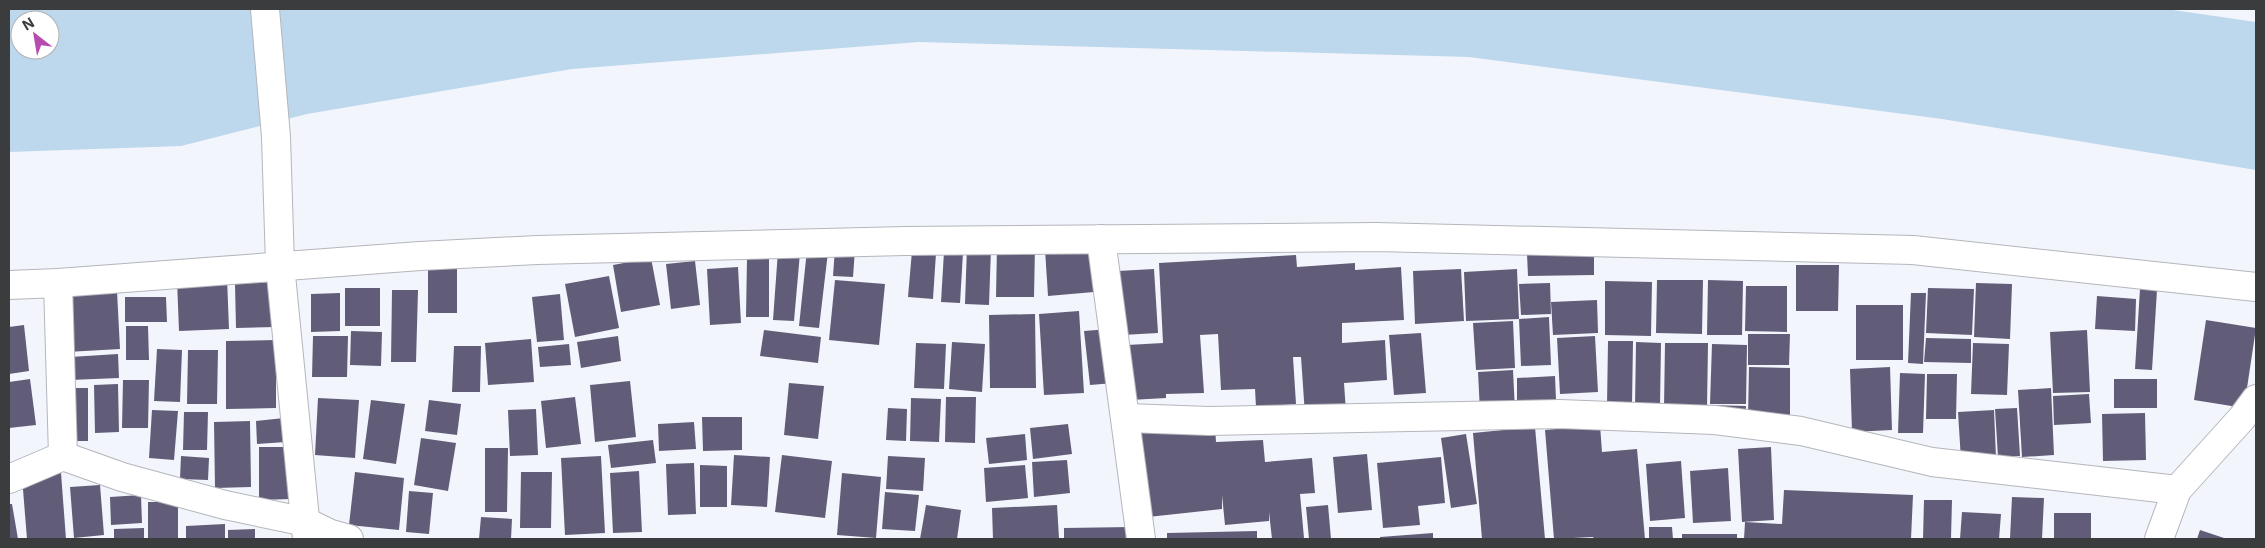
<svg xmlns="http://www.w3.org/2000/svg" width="2265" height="548" font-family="Inter,sans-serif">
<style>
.water{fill:#bdd7ed;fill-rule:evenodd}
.building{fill:#615d78}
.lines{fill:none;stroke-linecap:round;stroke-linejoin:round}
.minor-casing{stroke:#b4b6bc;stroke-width:30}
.minor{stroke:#fff;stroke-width:28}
</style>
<rect width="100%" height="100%" fill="#f3f5fc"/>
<path class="water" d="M 9,9 L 2166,9 L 2256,22 L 2256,170 L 1942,119 L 1469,57 L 919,42 L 572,69 L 307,114 L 181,146 L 9,152 ZM 20,20 L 50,20 L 50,50 L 20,50 Z"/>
<g class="building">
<path d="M 1089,245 L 1094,292 L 1048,296 L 1045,249 Z"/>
<path d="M 997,246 L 1035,246 L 1034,297 L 996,297 Z"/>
<path d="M 967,247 L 991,248 L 989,305 L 965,304 Z"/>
<path d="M 835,248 L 855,249 L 853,277 L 833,276 Z"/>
<path d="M 807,250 L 828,252 L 819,328 L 799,326 Z"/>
<path d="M 778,251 L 800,253 L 794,321 L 773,320 Z"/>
<path d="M 912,251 L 936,253 L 933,299 L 908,297 Z"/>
<path d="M 944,252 L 963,253 L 960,303 L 941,302 Z"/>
<path d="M 1594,253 L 1594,275 L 1528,276 L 1527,254 Z"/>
<path d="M 1296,255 L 1297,267 L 1355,263 L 1355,270 L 1401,267 L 1404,320 L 1342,323 L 1342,343 L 1385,340 L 1387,380 L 1344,383 L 1346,412 L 1305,415 L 1301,357 L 1293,357 L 1296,404 L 1256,407 L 1255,389 L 1221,390 L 1218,334 L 1200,335 L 1204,393 L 1166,394 L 1166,398 L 1130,400 L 1127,345 L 1163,343 L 1159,263 Z"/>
<path d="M 651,258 L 660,305 L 621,312 L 613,265 Z"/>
<path d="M 747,258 L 769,258 L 769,317 L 746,317 Z"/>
<path d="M 695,261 L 700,305 L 671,309 L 666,264 Z"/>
<path d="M 1796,265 L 1839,265 L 1838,311 L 1796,311 Z"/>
<path d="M 738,267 L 741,323 L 710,325 L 707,269 Z"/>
<rect x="428" y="268" width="29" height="45"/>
<path d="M 1154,269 L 1158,333 L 1122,335 L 1118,271 Z"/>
<path d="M 1461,269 L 1464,321 L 1415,324 L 1413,271 Z"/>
<path d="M 1517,269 L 1519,319 L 1549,317 L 1551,365 L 1521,366 L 1519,319 L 1466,321 L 1464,272 Z"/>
<path d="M 609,276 L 619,328 L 575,337 L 565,284 Z"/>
<path d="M 227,278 L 229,329 L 179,331 L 177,280 Z"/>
<path d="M 835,280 L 885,284 L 879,345 L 829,340 Z"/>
<path d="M 1657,280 L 1703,280 L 1702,334 L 1656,333 Z"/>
<path d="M 1708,280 L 1743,281 L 1742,335 L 1707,335 Z"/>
<path d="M 1605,281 L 1652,282 L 1651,336 L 1605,335 Z"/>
<path d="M 274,282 L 275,327 L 236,328 L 235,284 Z"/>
<path d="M 1550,283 L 1551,314 L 1521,315 L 1519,284 Z"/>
<path d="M 1976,283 L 2012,284 L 2010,339 L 1974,337 Z"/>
<path d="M 1746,286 L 1787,286 L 1787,332 L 1745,331 Z"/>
<rect x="345" y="288" width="35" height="38"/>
<path d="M 1928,288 L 1974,289 L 1972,335 L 1926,333 Z"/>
<path d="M 2140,289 L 2157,290 L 2152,370 L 2135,369 Z"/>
<path d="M 392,290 L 418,290 L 416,362 L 391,362 Z"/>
<path d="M 117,291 L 120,349 L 67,352 L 63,294 Z"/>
<path d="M 340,293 L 340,331 L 311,332 L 311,294 Z"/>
<path d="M 1911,293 L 1926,293 L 1923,364 L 1908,363 Z"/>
<path d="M 560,294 L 564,340 L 537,342 L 532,297 Z"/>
<path d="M 2097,296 L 2136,299 L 2135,331 L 2095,329 Z"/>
<path d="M 125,297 L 166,297 L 167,322 L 125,322 Z"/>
<path d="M 1597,300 L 1598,333 L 1553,335 L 1551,302 Z"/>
<rect x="1856" y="305" width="47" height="55"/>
<path d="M 1079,311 L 1084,393 L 1044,395 L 1039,314 Z"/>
<path d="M 1035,314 L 1036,388 L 990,388 L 989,315 Z"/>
<path d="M 2206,320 L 2256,328 L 2244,408 L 2194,400 Z"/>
<path d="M 1513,321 L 1515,368 L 1476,370 L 1473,323 Z"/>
<path d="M 24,325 L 29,371 L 9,374 L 9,327 Z"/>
<path d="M 126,326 L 148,326 L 149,360 L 126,360 Z"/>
<path d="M 1109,329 L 1114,383 L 1090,385 L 1084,331 Z"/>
<path d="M 764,330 L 821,337 L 818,363 L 760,356 Z"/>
<path d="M 2087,330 L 2090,392 L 2053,393 L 2050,332 Z"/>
<path d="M 351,331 L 382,332 L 381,366 L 350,365 Z"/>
<path d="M 1421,333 L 1426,393 L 1394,395 L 1389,335 Z"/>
<path d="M 1748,334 L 1790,334 L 1789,365 L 1748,365 Z"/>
<path d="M 313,336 L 348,336 L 347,377 L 312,377 Z"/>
<path d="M 618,336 L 621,361 L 581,368 L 577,342 Z"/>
<path d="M 1595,336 L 1598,392 L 1560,394 L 1557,338 Z"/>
<path d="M 1926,338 L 1971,339 L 1971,363 L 1924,362 Z"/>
<path d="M 531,339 L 534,382 L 488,385 L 485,343 Z"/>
<path d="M 276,340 L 276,408 L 226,409 L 226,341 Z"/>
<path d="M 1608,341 L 1633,341 L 1632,405 L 1607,405 Z"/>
<path d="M 952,342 L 985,344 L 982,392 L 949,389 Z"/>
<path d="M 1636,342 L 1661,343 L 1660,406 L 1635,406 Z"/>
<path d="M 916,343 L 946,344 L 944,389 L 914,388 Z"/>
<path d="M 1665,343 L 1708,343 L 1707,407 L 1664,407 Z"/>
<path d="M 1973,343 L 2009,344 L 2007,395 L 1971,394 Z"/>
<path d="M 569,344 L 571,365 L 540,367 L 538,347 Z"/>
<path d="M 1712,344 L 1747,345 L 1746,404 L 1710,404 Z"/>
<path d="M 454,346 L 481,346 L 480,392 L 452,392 Z"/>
<path d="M 157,349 L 182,350 L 180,402 L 154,401 Z"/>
<path d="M 188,350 L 218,350 L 217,404 L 187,404 Z"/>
<path d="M 118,354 L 119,378 L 70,380 L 70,357 Z"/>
<path d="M 1749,367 L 1790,368 L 1790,418 L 1748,418 Z"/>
<path d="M 1890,367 L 1892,430 L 1852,432 L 1850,369 Z"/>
<path d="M 1513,370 L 1515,411 L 1480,412 L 1478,372 Z"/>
<path d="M 1900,373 L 1925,374 L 1923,433 L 1898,433 Z"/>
<path d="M 1927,374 L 1957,374 L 1956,419 L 1926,419 Z"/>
<path d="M 1555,376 L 1556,400 L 1517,401 L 1517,378 Z"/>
<path d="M 30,379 L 36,425 L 9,428 L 9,382 Z"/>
<rect x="2114" y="379" width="43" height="29"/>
<path d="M 123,380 L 149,380 L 148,428 L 122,428 Z"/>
<path d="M 630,381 L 636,437 L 595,442 L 590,385 Z"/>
<path d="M 789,383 L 824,386 L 818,439 L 784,435 Z"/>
<path d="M 118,384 L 119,432 L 95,433 L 94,385 Z"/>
<path d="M 69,388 L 88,388 L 88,441 L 70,441 Z"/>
<path d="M 2051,388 L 2054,455 L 2022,457 L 2018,390 Z"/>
<path d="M 2089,394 L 2091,423 L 2054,425 L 2053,396 Z"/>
<path d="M 575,397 L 581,444 L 546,448 L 541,401 Z"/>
<path d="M 946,397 L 976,397 L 975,443 L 945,442 Z"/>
<path d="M 318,398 L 359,400 L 355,458 L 315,455 Z"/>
<path d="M 911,398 L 941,399 L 939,442 L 910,441 Z"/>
<path d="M 371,400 L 405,404 L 396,464 L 363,459 Z"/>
<path d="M 429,400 L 461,404 L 457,435 L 425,431 Z"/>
<path d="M 1710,405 L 1746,406 L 1745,418 L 1710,417 Z"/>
<path d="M 888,408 L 907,409 L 906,441 L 886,440 Z"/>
<path d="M 2017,408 L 2020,456 L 1998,457 L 1995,409 Z"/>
<path d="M 536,409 L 538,455 L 510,456 L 508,410 Z"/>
<path d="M 152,410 L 178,411 L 174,460 L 149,458 Z"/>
<path d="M 1994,410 L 1996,458 L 1961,460 L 1958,412 Z"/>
<path d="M 184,412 L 208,412 L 207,450 L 183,450 Z"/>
<path d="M 2145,413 L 2146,460 L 2103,461 L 2102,414 Z"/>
<path d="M 702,417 L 742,417 L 742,450 L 703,451 Z"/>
<path d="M 284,418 L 286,442 L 257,444 L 256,421 Z"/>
<path d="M 250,421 L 251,487 L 215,488 L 214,422 Z"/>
<path d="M 694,422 L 696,449 L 659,451 L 658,424 Z"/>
<path d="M 1068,424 L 1072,454 L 1033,459 L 1030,428 Z"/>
<path d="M 1215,425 L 1216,442 L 1263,440 L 1265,462 L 1312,458 L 1315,493 L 1300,494 L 1304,538 L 1272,539 L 1269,512 L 1269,521 L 1225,525 L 1222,495 L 1222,509 L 1148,517 L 1141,433 Z"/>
<path d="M 1600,425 L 1602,452 L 1637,449 L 1645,539 L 1594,539 L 1593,537 L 1554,539 L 1545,430 Z"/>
<path d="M 1535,427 L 1545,539 L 1482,539 L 1473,433 Z"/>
<path d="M 1025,434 L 1027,460 L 989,464 L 986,438 Z"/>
<path d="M 1466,434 L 1477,504 L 1451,508 L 1441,438 Z"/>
<path d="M 421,438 L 456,443 L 448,491 L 414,485 Z"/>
<path d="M 653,440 L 656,463 L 611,468 L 608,445 Z"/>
<path d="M 259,447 L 291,447 L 291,499 L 259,500 Z"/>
<path d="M 1771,447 L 1774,520 L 1742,522 L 1738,449 Z"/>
<path d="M 485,448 L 508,448 L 507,512 L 485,512 Z"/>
<path d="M 1367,454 L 1372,510 L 1338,513 L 1333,457 Z"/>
<path d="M 734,455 L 770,457 L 767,507 L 731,505 Z"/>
<path d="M 782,455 L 832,461 L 825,518 L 775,512 Z"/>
<path d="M 181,456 L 209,458 L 208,480 L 180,479 Z"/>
<path d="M 601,456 L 605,533 L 565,535 L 561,458 Z"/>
<path d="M 888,456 L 925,458 L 923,491 L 886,489 Z"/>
<path d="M 1441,457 L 1445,503 L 1418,506 L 1420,525 L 1383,528 L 1377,463 Z"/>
<path d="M 1067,460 L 1070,493 L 1034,497 L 1032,462 Z"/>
<path d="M 1681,461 L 1685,518 L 1650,521 L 1646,464 Z"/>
<path d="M 694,463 L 696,514 L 668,515 L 666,464 Z"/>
<path d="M 700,465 L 727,466 L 727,507 L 700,507 Z"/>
<path d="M 1025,465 L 1028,498 L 986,502 L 984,468 Z"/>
<path d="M 1728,468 L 1731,521 L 1693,523 L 1690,471 Z"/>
<path d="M 639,471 L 642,532 L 613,533 L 610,473 Z"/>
<path d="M 355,472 L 404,478 L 399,530 L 349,525 Z"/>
<path d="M 521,472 L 552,472 L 551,528 L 520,528 Z"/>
<path d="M 61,473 L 66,539 L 27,539 L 22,477 Z"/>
<path d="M 842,473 L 881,477 L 876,538 L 837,535 Z"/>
<path d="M 100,485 L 104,535 L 74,538 L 70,487 Z"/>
<path d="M 1784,490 L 1913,495 L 1911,539 L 1744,539 L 1745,522 L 1782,524 Z"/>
<path d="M 409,491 L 433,493 L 429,534 L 406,532 Z"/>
<path d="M 885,492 L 919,495 L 915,531 L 882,529 Z"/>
<path d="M 141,495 L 142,523 L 111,525 L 110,497 Z"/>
<path d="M 2012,497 L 2044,498 L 2042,539 L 2010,539 Z"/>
<path d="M 1924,500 L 1952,500 L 1951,539 L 1923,539 Z"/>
<rect x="148" y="502" width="30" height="37"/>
<path d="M 9,504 L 12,504 L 18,539 L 9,539 Z"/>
<path d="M 926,505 L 961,510 L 957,539 L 920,539 Z"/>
<path d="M 1057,505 L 1059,538 L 993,539 L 992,508 Z"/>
<path d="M 1328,505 L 1331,539 L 1309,539 L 1306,507 Z"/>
<path d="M 1962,512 L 2001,514 L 1999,539 L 1960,539 Z"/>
<rect x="2054" y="513" width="37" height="26"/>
<path d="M 481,517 L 512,519 L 511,539 L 479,539 Z"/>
<path d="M 225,524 L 225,539 L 186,539 L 186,526 Z"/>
<path d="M 1131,527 L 1131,539 L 1064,539 L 1064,528 Z"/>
<path d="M 1649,527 L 1672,527 L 1673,539 L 1649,539 Z"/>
<path d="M 144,528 L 144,539 L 114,539 L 114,529 Z"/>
<path d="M 255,529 L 255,539 L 228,539 L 228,530 Z"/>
<path d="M 2200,530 L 2227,539 L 2197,539 Z"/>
<path d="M 1257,531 L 1257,539 L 1167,539 L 1167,533 Z"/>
<path d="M 1433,533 L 1433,539 L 1380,539 L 1380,537 Z"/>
<rect x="1682" y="534" width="55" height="5"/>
</g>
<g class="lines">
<defs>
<g id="minor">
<path d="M 265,9 L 276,137 L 280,265 L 307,539"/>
<path d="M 1101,239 L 1141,539"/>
<path d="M 58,283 L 63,456"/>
<path d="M 9,285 L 58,283 L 420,256 L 537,250 L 905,241 L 1376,237 L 1913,250 L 2256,287"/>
<path d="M 1127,418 L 1209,421 L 1559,414 L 1715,420 L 1801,431 L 1932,462 L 2177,490"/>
<path d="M 9,479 L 63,456 L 122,477 L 225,505 L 306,522 L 331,534 L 349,539"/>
<path d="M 2159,539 L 2177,490 L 2242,418 L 2256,399"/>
</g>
</defs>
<use href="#minor" class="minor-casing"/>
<use href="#minor" class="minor"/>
</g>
<rect width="2265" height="548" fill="none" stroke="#3b3c3e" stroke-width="20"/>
<g transform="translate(35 35) rotate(329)"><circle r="24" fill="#ffffff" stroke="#b1b1b2"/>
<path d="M0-4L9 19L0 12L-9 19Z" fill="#b64cae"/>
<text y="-8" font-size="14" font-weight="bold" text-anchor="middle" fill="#3b3c3e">N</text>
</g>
</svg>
